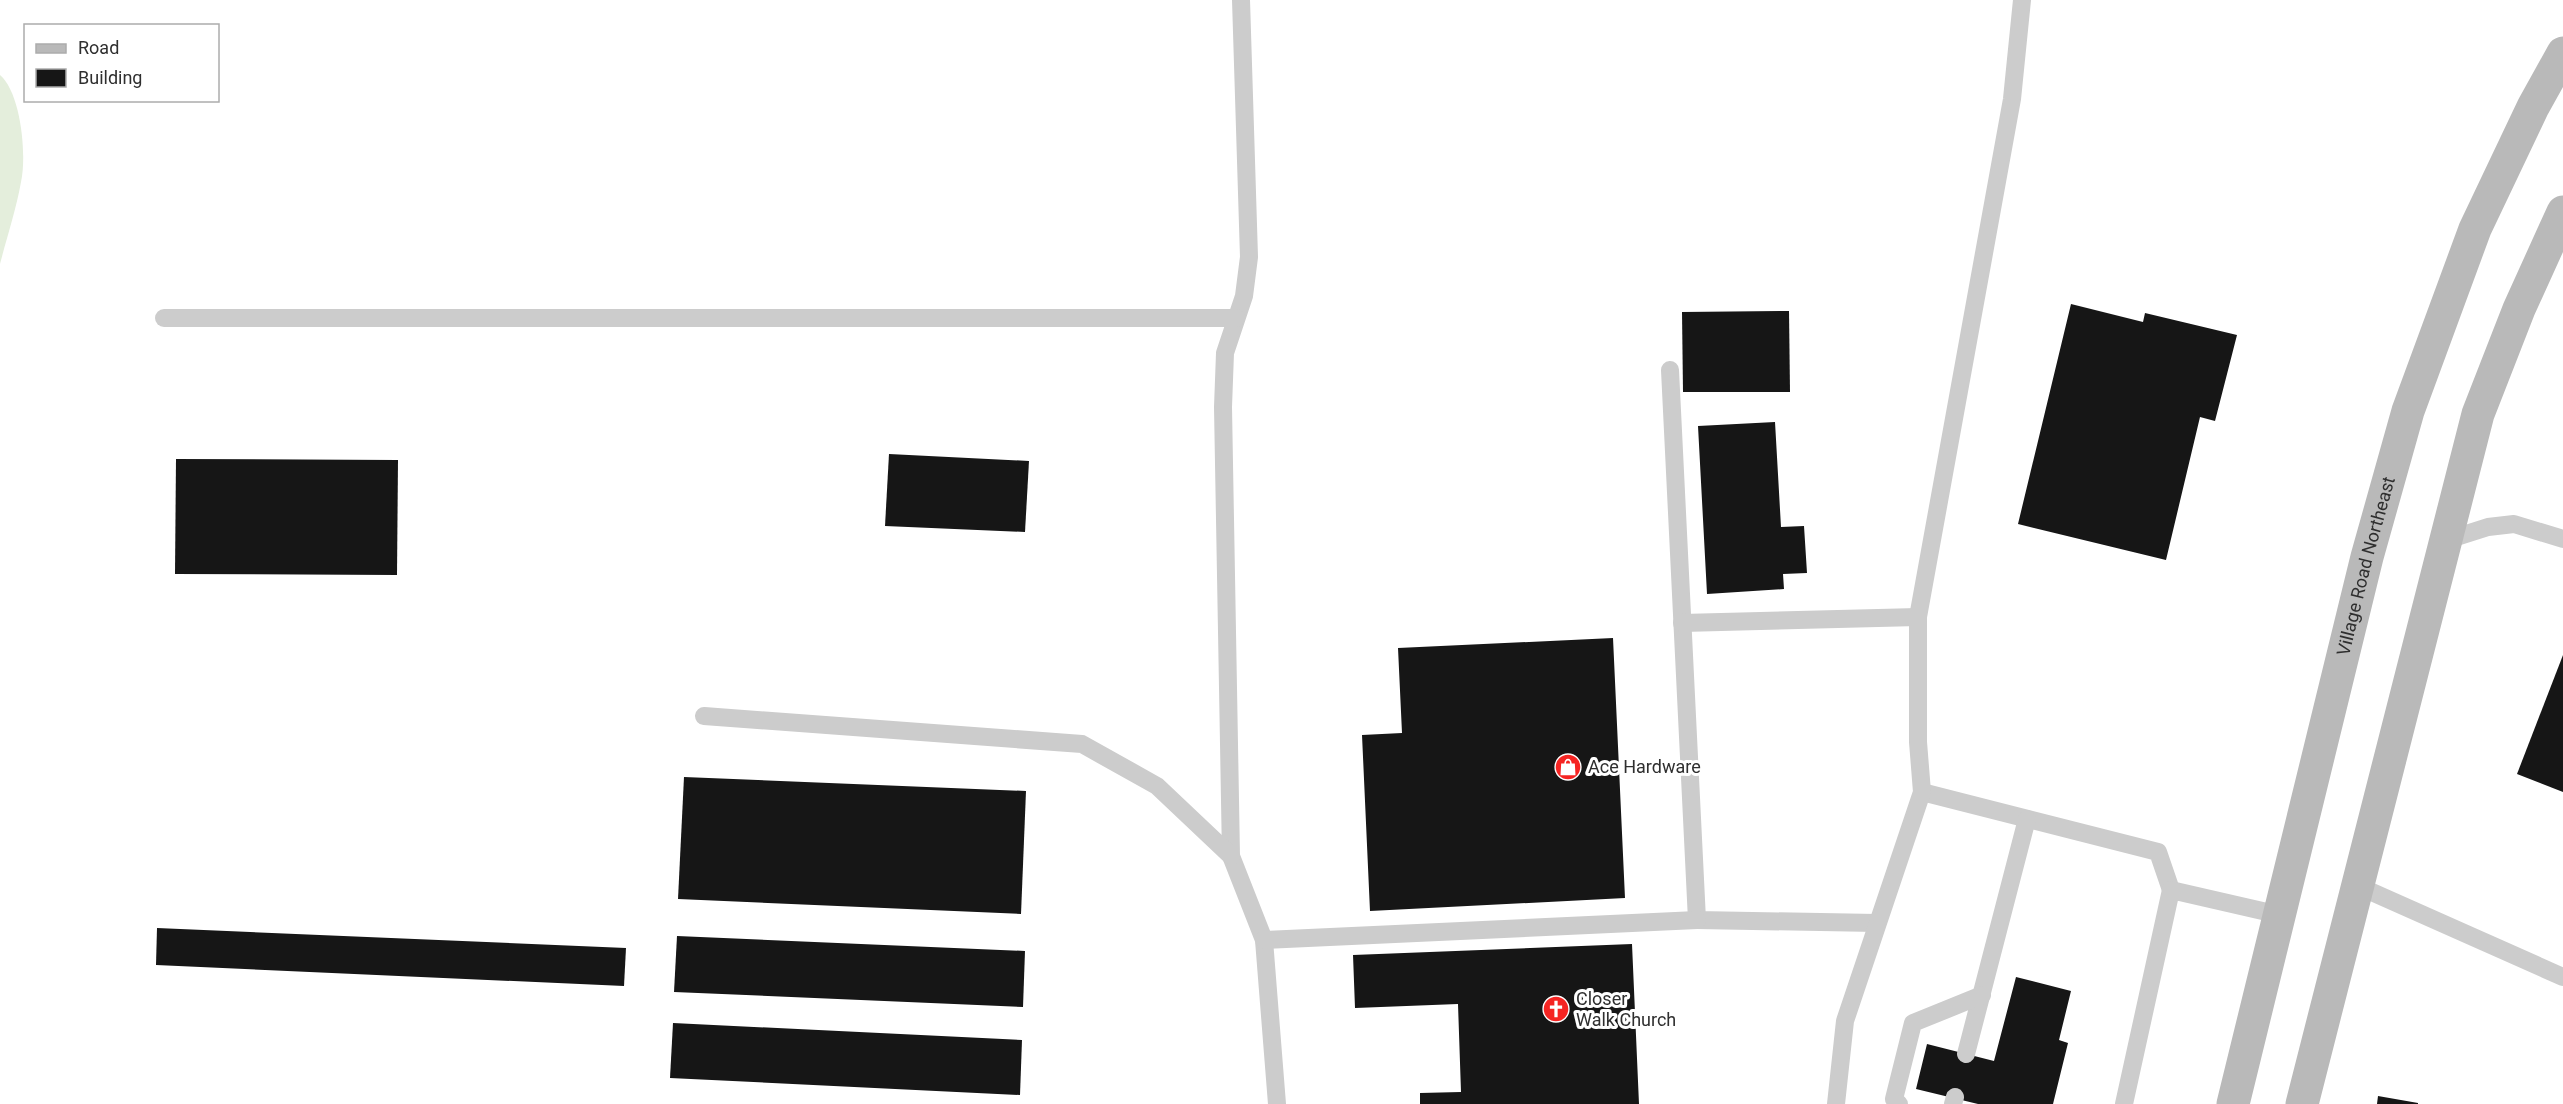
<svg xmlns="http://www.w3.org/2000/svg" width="2563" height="1104" font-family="Roboto,sans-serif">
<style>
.green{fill:#e4eedc}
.building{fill:#161616}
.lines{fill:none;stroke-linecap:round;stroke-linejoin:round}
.service{stroke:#ccc;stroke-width:18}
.secondary{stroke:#b9b9b9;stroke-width:33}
.labels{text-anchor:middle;stroke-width:6;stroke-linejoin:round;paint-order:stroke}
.street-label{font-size:18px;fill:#2f2f2f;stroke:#fff}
.poi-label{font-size:18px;fill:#2f2f2f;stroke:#fff;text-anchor:start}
</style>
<rect width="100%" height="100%" fill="#fff"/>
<path class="green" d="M 0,75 C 21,93 27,155 21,182 C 16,210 7,237 0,264 Z"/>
<g class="building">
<path d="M 2071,304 L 2143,322 L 2145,313 L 2237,335 L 2215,421 L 2200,417 L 2166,560 L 2018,524 Z"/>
<path d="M 1789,311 L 1790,392 L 1683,392 L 1682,312 Z"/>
<path d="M 1775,422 L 1781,527 L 1804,526 L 1807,573 L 1783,574 L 1784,589 L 1707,594 L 1698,426 Z"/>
<path d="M 889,454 L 1029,461 L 1025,532 L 885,526 Z"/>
<path d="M 176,459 L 398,460 L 397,575 L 175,574 Z"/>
<path d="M 1613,638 L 1625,898 L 1370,911 L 1362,735 L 1402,733 L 1398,648 Z"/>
<path d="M 2563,655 L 2563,792 L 2517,774 Z"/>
<path d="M 684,777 L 1026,791 L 1021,914 L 678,899 Z"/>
<path d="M 157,928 L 626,948 L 624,986 L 156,965 Z"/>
<path d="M 677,936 L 1025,951 L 1023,1007 L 674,992 Z"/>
<path d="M 1632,944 L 1639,1104 L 1420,1104 L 1420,1093 L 1461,1092 L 1458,1004 L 1355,1008 L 1353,955 Z"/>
<path d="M 2016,977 L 2071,991 L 2059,1040 L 2068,1043 L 2053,1104 L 1978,1104 L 1916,1089 L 1927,1044 L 1994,1061 Z"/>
<path d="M 673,1023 L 1022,1040 L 1020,1095 L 670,1078 Z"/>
<path d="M 2378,1096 L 2418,1103 L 2418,1104 L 2377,1104 Z"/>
</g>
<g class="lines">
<g class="service">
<path d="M 1241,0 L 1249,257 L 1244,296 L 1225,353 L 1223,407 L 1231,856 L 1264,940 L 1277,1104"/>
<path d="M 164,318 L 1236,318"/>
<path d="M 1670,370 L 1697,920 L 1877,923"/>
<path d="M 2444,541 L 2488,527 L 2514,524 L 2563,539"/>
<path d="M 1682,623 L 1918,617"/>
<path d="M 704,716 L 1082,744 L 1157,786 L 1231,856"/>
<path d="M 1922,792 L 2158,852 L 2171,890"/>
<path d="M 2356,885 L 2563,977"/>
<path d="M 1264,940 L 1697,920"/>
<path d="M 1966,1054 L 2027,819"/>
<path d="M 1836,1104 L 1845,1021 L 1922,792 L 1918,742 L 1918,617 L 2012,99 L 2022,0"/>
<path d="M 1899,1104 L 1894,1099 L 1913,1023 L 1982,995"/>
<path d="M 1953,1104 L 1955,1097"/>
<path d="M 2124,1104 L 2171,890 L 2280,915"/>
</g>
<g class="secondary">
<path id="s1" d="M 2233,1104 L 2367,557 L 2408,411 L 2475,229 L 2533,107 L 2563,53"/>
<path d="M 2302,1104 L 2478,414 L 2519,309 L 2563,212"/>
</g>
</g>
<defs>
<symbol id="shop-disc" viewBox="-11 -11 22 22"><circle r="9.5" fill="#f52422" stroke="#fff"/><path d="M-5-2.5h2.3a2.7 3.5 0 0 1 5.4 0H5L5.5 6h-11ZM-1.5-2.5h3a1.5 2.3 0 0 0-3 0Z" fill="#fff"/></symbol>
<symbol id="church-disc" viewBox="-11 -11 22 22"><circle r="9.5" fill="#f52422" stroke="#fff"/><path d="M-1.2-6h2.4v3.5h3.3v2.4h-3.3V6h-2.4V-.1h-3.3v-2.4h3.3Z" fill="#fff"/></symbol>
</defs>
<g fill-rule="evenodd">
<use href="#shop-disc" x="1553" y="752" width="30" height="30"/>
<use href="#church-disc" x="1541" y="994" width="30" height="30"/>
</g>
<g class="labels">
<g class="street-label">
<text dy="6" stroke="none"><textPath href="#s1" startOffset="554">Village Road Northeast</textPath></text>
</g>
<g class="poi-label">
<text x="1588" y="773">Ace Hardware</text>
<text x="1576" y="1005">Closer<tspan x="1576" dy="21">Walk Church</tspan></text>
</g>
</g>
<rect x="24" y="24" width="195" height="78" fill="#ffffff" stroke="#acacac" stroke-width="1.5"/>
<rect x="36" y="44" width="30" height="9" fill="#b9b9b9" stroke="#acacac" stroke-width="1.5"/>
<text x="78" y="54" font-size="18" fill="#2f2f2f">Road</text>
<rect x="36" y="69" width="30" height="18" fill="#161616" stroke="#acacac" stroke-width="1.5"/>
<text x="78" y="84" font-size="18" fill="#2f2f2f">Building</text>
</svg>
